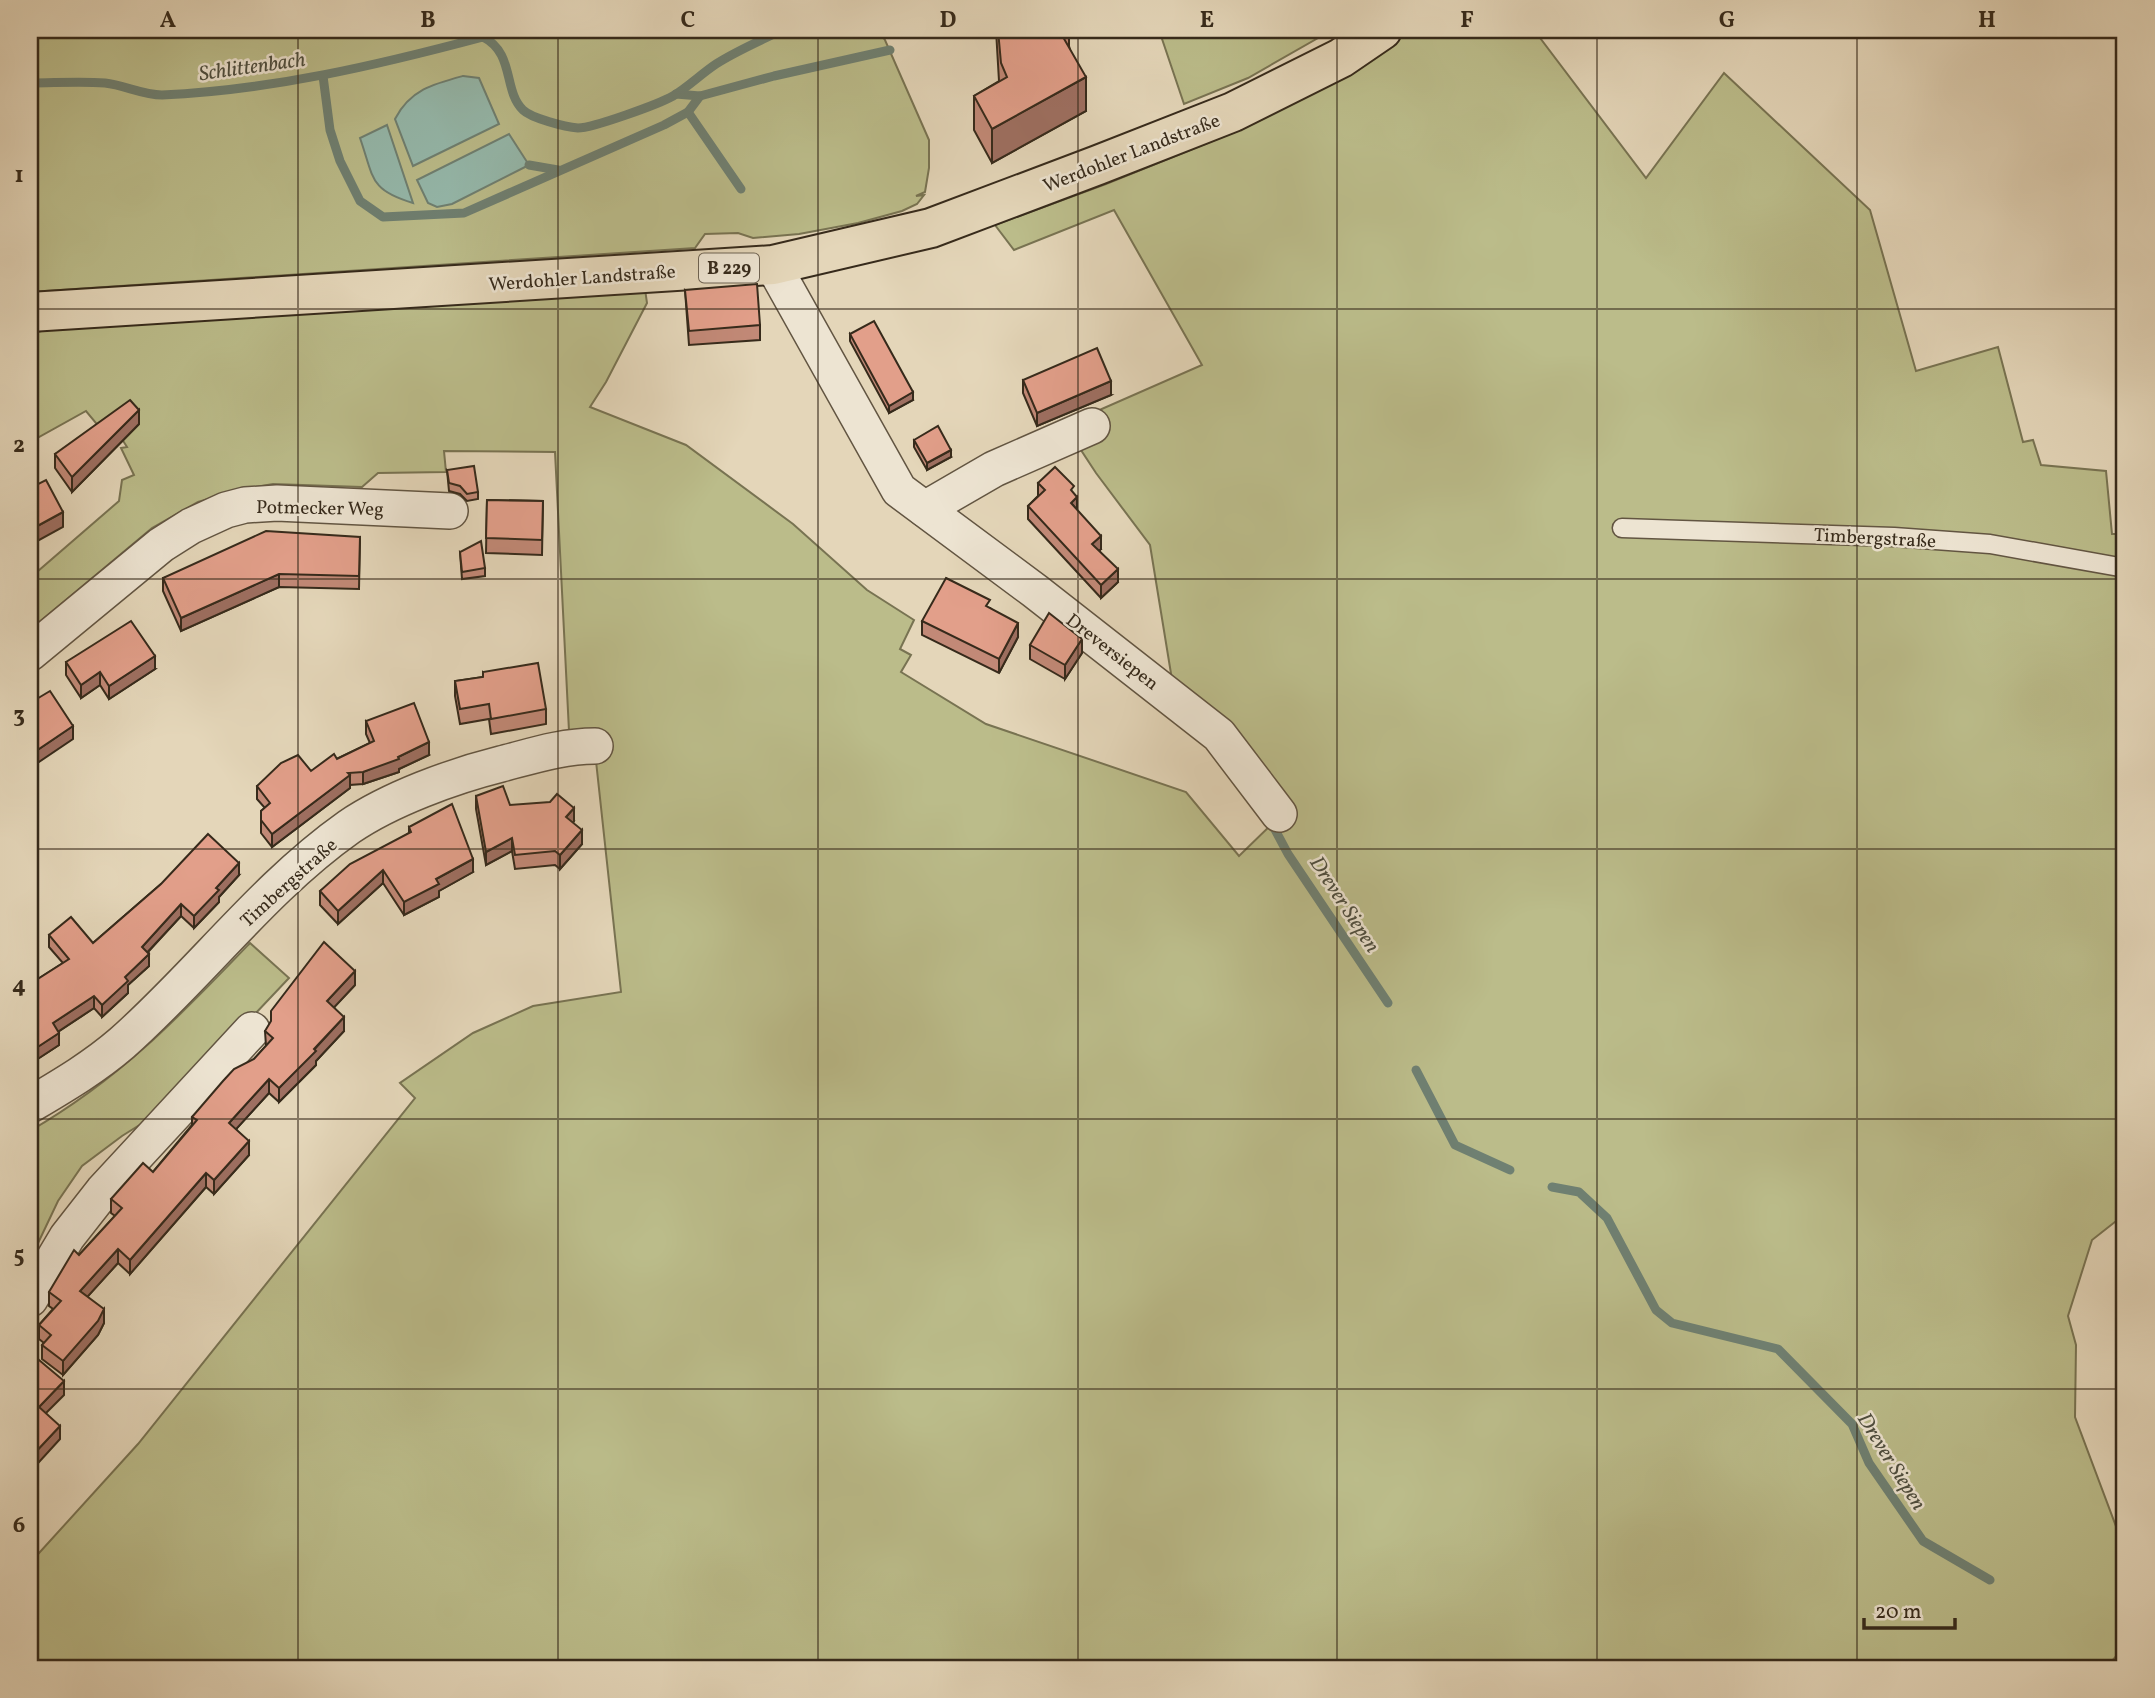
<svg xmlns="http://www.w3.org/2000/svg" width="2155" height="1698" font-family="Vollkorn,serif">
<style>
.green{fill:#bbbc8a;stroke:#787352;stroke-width:2}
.water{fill:#95b9ac;stroke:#6f8072;stroke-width:2}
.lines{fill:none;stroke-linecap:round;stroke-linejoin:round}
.stream{stroke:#6f8072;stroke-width:9}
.lane-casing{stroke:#625542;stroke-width:21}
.street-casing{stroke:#625542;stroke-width:38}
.primary-casing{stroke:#362a1b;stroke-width:42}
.lane{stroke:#ede4d2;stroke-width:18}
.street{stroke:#ede4d2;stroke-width:35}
.primary{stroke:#e4d6b9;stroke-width:38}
.wall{fill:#c28977;stroke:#362a1b;stroke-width:2}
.shaded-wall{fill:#9e6f61;stroke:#362a1b;stroke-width:2}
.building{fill:#e29f8a;stroke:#362a1b;stroke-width:2}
.grid{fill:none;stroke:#362a1b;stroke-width:2;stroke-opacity:0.55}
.labels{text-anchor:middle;stroke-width:5;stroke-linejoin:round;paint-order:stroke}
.shield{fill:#ede4d2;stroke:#6d6252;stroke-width:2}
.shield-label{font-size:18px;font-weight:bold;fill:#362a1b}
.street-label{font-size:19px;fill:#362a1b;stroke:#ede4d2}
.water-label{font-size:21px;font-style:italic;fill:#4e4e3f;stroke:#ede4d2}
.neatline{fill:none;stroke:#362a1b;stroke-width:2.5}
.grid-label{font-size:23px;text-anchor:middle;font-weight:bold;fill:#362a1b}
</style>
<rect width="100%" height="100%" fill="#e4d6b9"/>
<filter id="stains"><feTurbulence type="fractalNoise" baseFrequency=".00286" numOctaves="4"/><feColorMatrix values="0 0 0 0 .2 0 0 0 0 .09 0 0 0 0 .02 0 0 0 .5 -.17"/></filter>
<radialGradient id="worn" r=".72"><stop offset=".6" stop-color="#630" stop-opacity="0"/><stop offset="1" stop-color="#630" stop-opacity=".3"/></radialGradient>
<g class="green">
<path d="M 30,30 L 877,30 L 885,40 L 929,140 L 929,168 L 925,192 L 916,196 L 924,195 L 917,204 L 902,211 L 858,223 L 799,234 L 753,238 L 738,233 L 705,234 L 695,248 L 30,292 Z"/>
<path d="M 1159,30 L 1332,30 L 1248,78 L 1184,104 Z"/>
<path d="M 1409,30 L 1534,30 L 1646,178 L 1724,73 L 1870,210 L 1916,371 L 1998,347 L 2023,442 L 2033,440 L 2041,465 L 2106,471 L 2112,534 L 2125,534 L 2125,1214 L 2092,1240 L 2068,1316 L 2076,1345 L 2075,1417 L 2123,1545 C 2126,1562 2129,1624 2125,1641 C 2121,1652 2113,1660 2105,1668 L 30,1668 L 30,1563 L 138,1444 L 415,1098 L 400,1083 L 473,1033 L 533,1006 L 621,992 L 596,761 L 569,731 L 555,452 L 444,451 L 446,472 L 378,473 L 362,487 L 273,484 L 239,490 L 198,502 L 152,528 L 30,630 L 30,578 L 119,501 L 122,480 L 134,475 L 121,448 L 127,447 L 115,428 L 105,434 L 86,411 L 30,442 L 30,341 L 34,333 L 60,326 L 645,289 L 647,303 L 606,382 L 590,407 L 686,445 L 793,524 L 867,590 L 914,620 L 900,649 L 911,655 L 901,672 L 986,724 L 1186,792 L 1239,856 L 1274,822 L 1175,698 L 1150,545 L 1096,473 L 1079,447 L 1088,415 L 1202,365 L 1114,210 L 1014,250 L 995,225 L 1106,184 L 1242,129 L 1348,72 Z"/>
<path d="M 250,943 L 289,978 L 165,1109 L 122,1136 L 82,1166 L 58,1201 L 30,1260 L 30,1131 C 120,1079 179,1017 250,943 Z"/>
</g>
<g class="water">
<path d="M 463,76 L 479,78 L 499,124 L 413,166 L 395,119 C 410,90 433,84 463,76 Z"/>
<path d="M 387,125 L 413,203 C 369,190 374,178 360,138 Z"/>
<path d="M 509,134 L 529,165 L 452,204 L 437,207 L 428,203 L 417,180 Z"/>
</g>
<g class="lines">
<g class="stream">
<path d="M 323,76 L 330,130 L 340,161 L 360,201 L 383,217 L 464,213 L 664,125 L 688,112 L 700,96"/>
<path d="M 30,83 C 54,83 80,81 105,83 C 124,85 143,95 162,95 C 272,90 378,65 483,37 C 515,53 503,91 523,110 C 531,118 565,127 578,128 C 593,128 659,104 673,96 C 688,87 701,74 716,64 C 736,51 760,41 782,30"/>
<path d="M 676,94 L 700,96 L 774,76 L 890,50"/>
<path d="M 688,112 L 741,189"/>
<path d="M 529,165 L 558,170"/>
<path d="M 1272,824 L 1288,854 L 1388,1003"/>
<path d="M 1416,1070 L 1455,1145 L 1510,1170"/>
<path d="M 1552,1187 L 1579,1192 L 1607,1218 L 1656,1310 L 1672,1323 L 1778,1349 L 1852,1424 L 1869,1463 L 1923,1541 L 1990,1580"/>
</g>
<defs>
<path id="lane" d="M 1622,528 L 1894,537 L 1990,544 L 2125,568"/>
<g id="street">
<path d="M 773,265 L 899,490 L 1035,591 L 1219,735 L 1279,814"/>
<path d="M 925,509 L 994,469 L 1092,426"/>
<path d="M 30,653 L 161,545 L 191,526 L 226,510 L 245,505 L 277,503 L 450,511"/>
<path d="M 30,1105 C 62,1086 93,1068 122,1043 C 200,974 264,887 349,827 C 390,799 453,776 501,764 C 532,756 562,746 595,746"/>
<path d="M 30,1299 L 67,1237 L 103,1191 L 252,1030"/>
</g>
<path id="primary" d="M 30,312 L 773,265 L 931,228 L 1098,165 L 1233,112 L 1341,58 L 1382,30"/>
</defs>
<use href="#lane" class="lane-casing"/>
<use href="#street" class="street-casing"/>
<use href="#primary" class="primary-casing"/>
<use href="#lane" class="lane"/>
<use href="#street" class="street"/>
<use href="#primary" class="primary"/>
</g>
<g class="wall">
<path d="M 996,30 L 1069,30 L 1069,46 L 1086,111 L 992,163 L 974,130 L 974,96 L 999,81 Z"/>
<path d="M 685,290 L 760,325 L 760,340 L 689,345 Z"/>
<path d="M 850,334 L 913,400 L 889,413 L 850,341 Z"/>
<path d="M 1023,380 L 1111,395 L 1037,426 L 1023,393 Z"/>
<path d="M 139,424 L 72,492 L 55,468 L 55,454 Z"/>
<path d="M 914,440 L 951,457 L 927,470 L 914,447 Z"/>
<path d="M 447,470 L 478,492 L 478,499 L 467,501 L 460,494 L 449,491 Z"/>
<path d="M 1038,483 L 1074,494 L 1077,510 L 1101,549 L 1099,550 L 1118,582 L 1101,598 L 1028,519 L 1028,506 L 1038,496 Z"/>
<path d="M 487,500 L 543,501 L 542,555 L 486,553 Z"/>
<path d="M 360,537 L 359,589 L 279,587 L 181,631 L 163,591 L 163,578 Z"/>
<path d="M 460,552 L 485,568 L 485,576 L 462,579 Z"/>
<path d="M 990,608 L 1018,637 L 999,673 L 922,635 L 922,621 Z"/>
<path d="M 1030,645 L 1082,653 L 1065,679 L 1030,659 Z"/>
<path d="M 66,662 L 155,669 L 109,699 L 100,685 L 81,698 L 66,675 Z"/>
<path d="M 483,672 L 546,709 L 546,724 L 491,734 L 489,719 L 460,724 L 455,696 L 455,681 L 483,677 Z"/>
<path d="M 366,721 L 429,755 L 399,769 L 399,772 L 363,784 L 350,785 L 350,788 L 272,847 L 261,833 L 261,811 L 265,808 L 257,799 L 257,786 L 311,771 L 370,743 L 366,734 Z"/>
<path d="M 476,796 L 510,805 L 574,821 L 573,823 L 582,844 L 560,869 L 555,865 L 515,869 L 512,851 L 486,865 L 476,809 Z"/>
<path d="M 409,827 L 473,872 L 439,891 L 439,897 L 404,915 L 383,883 L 338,924 L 320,905 L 320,891 L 409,833 Z"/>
<path d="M 239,875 L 219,897 L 219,902 L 194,928 L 181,916 L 148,952 L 149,966 L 128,985 L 128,993 L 102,1017 L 94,1008 L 58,1032 L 59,1045 L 30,1064 L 30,984 L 63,963 L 49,947 L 49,935 L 93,943 L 161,884 Z"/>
<path d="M 355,985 L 334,1007 L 344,1031 L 316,1061 L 316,1065 L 279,1102 L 269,1093 L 236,1129 L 249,1155 L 214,1194 L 206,1187 L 130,1274 L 118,1263 L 87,1297 L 104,1323 L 98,1335 L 63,1375 L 42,1359 L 42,1345 L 44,1343 L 39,1339 L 39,1325 L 53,1309 L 49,1306 L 49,1292 L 79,1255 L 115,1216 L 111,1213 L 111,1199 L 153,1172 L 192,1125 L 192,1117 L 254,1059 L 266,1046 L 265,1031 Z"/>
</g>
<g class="shaded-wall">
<path d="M 1086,77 L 1086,111 L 992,163 L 992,129 Z"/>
<path d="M 1111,381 L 1111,395 L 1037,426 L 1037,413 Z"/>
<path d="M 913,392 L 913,400 L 889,413 L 889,406 Z"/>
<path d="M 139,410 L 139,424 L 72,492 L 72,477 Z"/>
<path d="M 951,450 L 951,457 L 927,470 L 927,463 Z"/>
<path d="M 1077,497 L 1077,510 L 1071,503 Z"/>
<path d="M 63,512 L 63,527 L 30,545 L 30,530 Z"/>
<path d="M 1101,536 L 1101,549 L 1092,557 L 1092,544 Z"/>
<path d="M 1118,569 L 1118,582 L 1101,598 L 1101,585 Z"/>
<path d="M 279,574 L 279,587 L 181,631 L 181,618 Z"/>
<path d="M 1018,623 L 1018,637 L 999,673 L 999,659 Z"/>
<path d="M 1082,639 L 1082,653 L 1065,679 L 1065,665 Z"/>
<path d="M 155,656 L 155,669 L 109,699 L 109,686 Z"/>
<path d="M 100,672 L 100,685 L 81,698 L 81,685 Z"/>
<path d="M 73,726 L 73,739 L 30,768 L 30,755 Z"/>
<path d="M 429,742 L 429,755 L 399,769 L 399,772 L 363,784 L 363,772 L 398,757 Z"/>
<path d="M 350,775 L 350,788 L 272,847 L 272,834 Z"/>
<path d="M 574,808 L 574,821 L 566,831 L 566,817 Z"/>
<path d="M 582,830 L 582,844 L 560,869 L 560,855 Z"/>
<path d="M 512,838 L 512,851 L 486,865 L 486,852 Z"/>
<path d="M 473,859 L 473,872 L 439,891 L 439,897 L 404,915 L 404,902 L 436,879 Z"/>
<path d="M 239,863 L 239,875 L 219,897 L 219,902 L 194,928 L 194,916 L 216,888 Z"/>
<path d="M 383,870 L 383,883 L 338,924 L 338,911 Z"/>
<path d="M 181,904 L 181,916 L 142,958 L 142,947 Z"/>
<path d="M 149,954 L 149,966 L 128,985 L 128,993 L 102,1017 L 102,1005 L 125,977 Z"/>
<path d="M 355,971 L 355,985 L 327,1015 L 327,1001 Z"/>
<path d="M 94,996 L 94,1008 L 53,1035 L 53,1023 Z"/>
<path d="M 344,1017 L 344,1031 L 316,1061 L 316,1065 L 279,1102 L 279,1088 Z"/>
<path d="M 59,1033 L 59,1045 L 30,1064 L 30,1052 Z"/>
<path d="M 269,1079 L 269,1093 L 229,1137 L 229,1123 Z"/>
<path d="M 249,1141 L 249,1155 L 214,1194 L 214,1180 Z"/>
<path d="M 206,1173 L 206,1187 L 130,1274 L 130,1260 Z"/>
<path d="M 118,1249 L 118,1263 L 80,1305 L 80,1291 Z"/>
<path d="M 104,1309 L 104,1323 L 98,1335 L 63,1375 L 63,1361 Z"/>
<path d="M 64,1381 L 64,1395 L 39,1420 L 39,1407 Z"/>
<path d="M 60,1426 L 60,1439 L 30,1472 L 30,1458 Z"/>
</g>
<g class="building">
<path d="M 998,30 L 1059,30 L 1086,77 L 992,129 L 974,96 L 1007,77 L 1001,63 Z"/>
<path d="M 757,284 L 760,325 L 689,331 L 685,290 Z"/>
<path d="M 874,321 L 913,392 L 889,406 L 850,334 Z"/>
<path d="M 1097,348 L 1111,381 L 1037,413 L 1023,380 Z"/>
<path d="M 130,400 L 139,410 L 72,477 L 55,454 Z"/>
<path d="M 938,426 L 951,450 L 927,463 L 914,440 Z"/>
<path d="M 474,466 L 478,492 L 467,494 L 460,486 L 449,483 L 447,470 Z"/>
<path d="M 1055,467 L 1074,486 L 1071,490 L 1077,497 L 1071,503 L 1101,536 L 1092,544 L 1118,569 L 1101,585 L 1028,506 L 1045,490 L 1038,483 Z"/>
<path d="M 46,480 L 63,512 L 30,530 L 30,488 Z"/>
<path d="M 487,500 L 543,501 L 542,540 L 486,538 Z"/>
<path d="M 266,531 L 360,537 L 359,576 L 279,574 L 181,618 L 163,578 Z"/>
<path d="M 481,541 L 485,568 L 462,572 L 460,552 Z"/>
<path d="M 946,578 L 990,600 L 986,606 L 1018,623 L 999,659 L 922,621 Z"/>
<path d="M 1049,613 L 1082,639 L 1065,665 L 1030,645 Z"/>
<path d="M 131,621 L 155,656 L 109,686 L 100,672 L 81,685 L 66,662 Z"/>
<path d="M 538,663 L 546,709 L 491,719 L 489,704 L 460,709 L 455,681 L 483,677 L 483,672 Z"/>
<path d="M 50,691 L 73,726 L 30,755 L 30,703 Z"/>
<path d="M 414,703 L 429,742 L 398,757 L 399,759 L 363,772 L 348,773 L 350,775 L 272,834 L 261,820 L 261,811 L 270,803 L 257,786 L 281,763 L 298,755 L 311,771 L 334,754 L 337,759 L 374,741 L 366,721 Z"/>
<path d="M 503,786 L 510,805 L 550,802 L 557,794 L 574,808 L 566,817 L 582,830 L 560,855 L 555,851 L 515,855 L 512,838 L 486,852 L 476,796 Z"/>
<path d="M 452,804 L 473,859 L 436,879 L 439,884 L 404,902 L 383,870 L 338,911 L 320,891 L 350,864 L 411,832 L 409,827 Z"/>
<path d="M 208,834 L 239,863 L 216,888 L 219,890 L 194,916 L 181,904 L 142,947 L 149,954 L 125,977 L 128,981 L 102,1005 L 94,996 L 53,1023 L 59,1033 L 30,1052 L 30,984 L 69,959 L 49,935 L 71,917 L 93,943 L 161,884 Z"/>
<path d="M 324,942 L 355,971 L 327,1001 L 344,1017 L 314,1049 L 316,1051 L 279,1088 L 269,1079 L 229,1123 L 249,1141 L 214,1180 L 206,1173 L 130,1260 L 118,1249 L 80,1291 L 104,1309 L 98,1321 L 63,1361 L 42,1345 L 51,1335 L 39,1325 L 61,1301 L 49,1292 L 74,1250 L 79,1255 L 122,1208 L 111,1199 L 143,1163 L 153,1172 L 197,1120 L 192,1117 L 223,1081 L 234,1069 L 254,1059 L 273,1038 L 265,1031 L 271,1021 L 271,1011 Z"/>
<path d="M 39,1360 L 64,1381 L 39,1407 L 60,1426 L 30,1458 L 30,1370 Z"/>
</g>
<path class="grid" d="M 298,30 L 298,1668M 558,30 L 558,1668M 818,30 L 818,1668M 1078,30 L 1078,1668M 1337,30 L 1337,1668M 1597,30 L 1597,1668M 1857,30 L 1857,1668M 30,309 L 2125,309M 30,579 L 2125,579M 30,849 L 2125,849M 30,1119 L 2125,1119M 30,1389 L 2125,1389"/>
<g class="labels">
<rect class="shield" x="699" y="253.5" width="60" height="29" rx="5"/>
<g class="shield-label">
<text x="729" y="274">B 229</text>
</g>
<g class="street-label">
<text transform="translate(1131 152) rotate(-21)" y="7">Werdohler Landstraße</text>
<text transform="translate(582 277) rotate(-4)" y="7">Werdohler Landstraße</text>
<text transform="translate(320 507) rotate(1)" y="7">Potmecker Weg</text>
<text transform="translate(1875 537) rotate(3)" y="7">Timbergstraße</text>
<text transform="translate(1113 651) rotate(38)" y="7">Dreversiepen</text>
<text transform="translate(288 882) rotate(-42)" y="7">Timbergstraße</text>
</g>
<g class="water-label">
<text transform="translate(252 66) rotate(-8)" y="7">Schlittenbach</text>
<text transform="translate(1345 904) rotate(57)" y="7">Drever Siepen</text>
<text transform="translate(1892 1461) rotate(58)" y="7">Drever Siepen</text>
</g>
</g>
<rect width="2155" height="1698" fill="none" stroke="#e4d6b9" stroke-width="77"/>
<path d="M1864 1618v10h91v-10" fill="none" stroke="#362a1b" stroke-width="3.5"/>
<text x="1875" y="1618" font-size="21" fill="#362a1b" stroke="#ede4d2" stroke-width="5" paint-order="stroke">20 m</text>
<rect x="38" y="38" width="2078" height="1622" class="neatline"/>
<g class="grid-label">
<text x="168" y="27">A</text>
<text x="428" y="27">B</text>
<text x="688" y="27">C</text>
<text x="948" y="27">D</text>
<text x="1207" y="27">E</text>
<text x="1467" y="27">F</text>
<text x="1727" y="27">G</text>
<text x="1987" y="27">H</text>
<text x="19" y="182">1</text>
<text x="19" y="452">2</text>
<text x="19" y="722">3</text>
<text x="19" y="992">4</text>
<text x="19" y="1262">5</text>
<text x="19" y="1532">6</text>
</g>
<rect width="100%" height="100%" filter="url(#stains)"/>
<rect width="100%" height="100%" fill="url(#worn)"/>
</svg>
